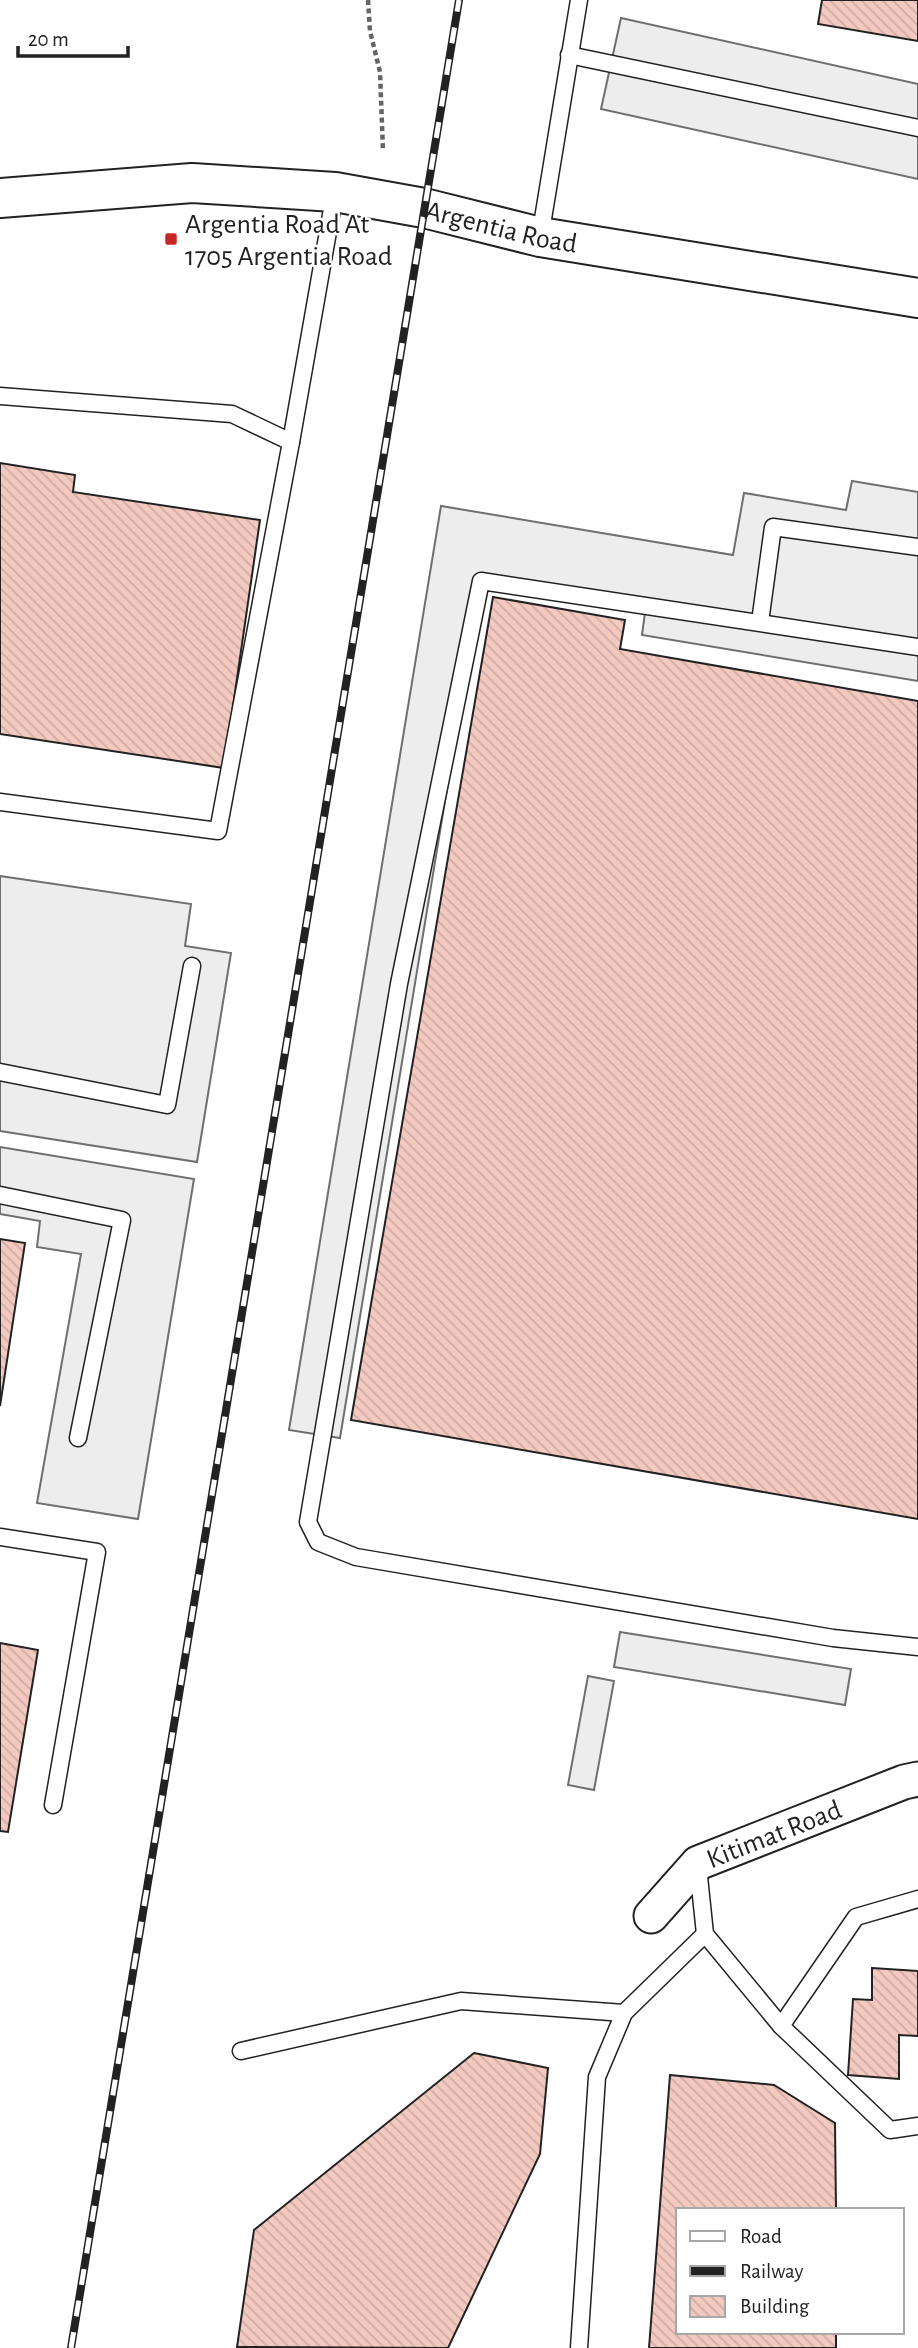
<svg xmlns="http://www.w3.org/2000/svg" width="918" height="2348" font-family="'Alegreya Sans',sans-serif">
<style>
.parking{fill:#ededed;stroke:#6f6f6f;stroke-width:2}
.building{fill:url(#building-back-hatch);stroke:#222;stroke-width:2}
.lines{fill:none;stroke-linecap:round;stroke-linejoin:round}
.service-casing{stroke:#222;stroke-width:19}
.minor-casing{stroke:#222;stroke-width:37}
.tertiary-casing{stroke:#222;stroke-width:42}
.path{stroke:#646464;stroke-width:4.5;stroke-dasharray:5 3.5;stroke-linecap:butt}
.service{stroke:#fff;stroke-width:16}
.minor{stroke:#fff;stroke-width:33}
.tertiary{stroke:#fff;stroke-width:38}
.rail-casing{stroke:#222;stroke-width:8}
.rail{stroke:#fff;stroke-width:5;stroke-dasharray:16;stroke-linecap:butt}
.poi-dot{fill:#c62828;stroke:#fff;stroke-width:2.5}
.labels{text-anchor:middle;stroke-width:5;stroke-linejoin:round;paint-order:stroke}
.poi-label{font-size:28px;fill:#222;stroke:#fff;text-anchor:start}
.street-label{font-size:28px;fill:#222;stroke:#fff}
</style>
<defs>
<pattern id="building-back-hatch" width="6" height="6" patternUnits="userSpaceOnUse" patternTransform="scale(1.75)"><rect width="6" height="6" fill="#f3c9c0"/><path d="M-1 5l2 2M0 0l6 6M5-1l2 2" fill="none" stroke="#d0aca5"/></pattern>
</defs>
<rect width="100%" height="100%" fill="#fff"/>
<g class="parking">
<path d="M 621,18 L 918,84 L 918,179 L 601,109 Z"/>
<path d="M 852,481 L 918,492 L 918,681 L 642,635 L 646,605 L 482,577 L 340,1438 L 289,1430 L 441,506 L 733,555 L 744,493 L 846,510 Z"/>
<path d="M 0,876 L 191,904 L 185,946 L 231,953 L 197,1162 L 0,1131 Z"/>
<path d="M 0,1147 L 194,1179 L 138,1519 L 37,1503 L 81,1254 L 37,1247 L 40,1221 L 0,1214 Z"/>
<path d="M 620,1632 L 851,1669 L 845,1705 L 614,1667 Z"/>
<path d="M 588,1676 L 614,1681 L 594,1790 L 568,1785 Z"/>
</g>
<g class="building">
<path d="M 822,0 L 918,0 L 918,41 L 818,24 Z"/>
<path d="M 0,463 L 75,475 L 73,492 L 260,520 L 224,768 L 0,734 Z"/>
<path d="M 493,597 L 625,620 L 620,649 L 918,701 L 918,1519 L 351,1420 Z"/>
<path d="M 0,1239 L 25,1243 L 0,1406 Z"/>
<path d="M 0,1643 L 38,1650 L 8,1832 L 0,1831 Z"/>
<path d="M 872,1968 L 918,1971 L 918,2036 L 899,2035 L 899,2079 L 848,2075 L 853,1999 L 872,2000 Z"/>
<path d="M 474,2053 L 548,2068 L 540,2154 L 448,2348 L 237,2347 L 254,2230 Z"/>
<path d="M 670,2075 L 774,2085 L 835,2123 L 836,2210 L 678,2210 L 678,2332 L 836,2332 L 836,2348 L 649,2348 Z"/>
</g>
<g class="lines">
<defs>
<g id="service">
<path d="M 569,55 L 918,128"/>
<path d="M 540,237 L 579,0"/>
<path d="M 0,396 L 232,414 L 291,442 L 335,192"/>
<path d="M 760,622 L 773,527 L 918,547"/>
<path d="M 918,647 L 481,581 L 399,984 L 308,1522 L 318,1542 L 356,1557 L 833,1638 L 918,1647"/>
<path d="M 0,802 L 218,831 L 291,442"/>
<path d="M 0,1072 L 167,1105 L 192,966"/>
<path d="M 0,1195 L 122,1220 L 78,1438"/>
<path d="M 0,1537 L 97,1552 L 53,1805"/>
<path d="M 698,1867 L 705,1934 L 781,2026"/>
<path d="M 918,1899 L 856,1917 L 781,2026 L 890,2130 L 918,2126"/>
<path d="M 241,2051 L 461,2001 L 624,2013"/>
<path d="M 579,2348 L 597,2077 L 624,2013 L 705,1934"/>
</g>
<g id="minor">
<path id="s1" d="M 651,1916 L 698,1863 L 904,1782 L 918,1779"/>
</g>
<g id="tertiary">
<path id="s2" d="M 0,198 L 192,183 L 335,192 L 424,208 L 540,237 L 918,298"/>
</g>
</defs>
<use href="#service" class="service-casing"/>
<use href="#minor" class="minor-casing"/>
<use href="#tertiary" class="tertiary-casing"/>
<path class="path" d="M 368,0 L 370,31 L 380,72 L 383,151"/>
<use href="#service" class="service"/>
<use href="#minor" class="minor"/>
<use href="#tertiary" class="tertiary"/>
<defs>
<path id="rail" d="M 71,2348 L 459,0"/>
</defs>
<use href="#rail" class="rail-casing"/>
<use href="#rail" class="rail"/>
</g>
<rect class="poi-dot" x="164" y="232" width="14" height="14" rx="3.5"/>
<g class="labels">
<g class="poi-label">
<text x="185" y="233">Argentia Road At<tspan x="185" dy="32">1705 Argentia Road</tspan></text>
</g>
<g class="street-label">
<text dy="10" stroke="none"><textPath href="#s2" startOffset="506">Argentia Road</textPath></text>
<text dy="10" stroke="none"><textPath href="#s1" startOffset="152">Kitimat Road</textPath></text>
</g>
</g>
<rect x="676" y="2208" width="228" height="126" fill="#ffffff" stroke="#a7a7a7" stroke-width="2"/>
<rect x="690" y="2231" width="35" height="10" fill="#ffffff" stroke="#a7a7a7" stroke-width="2"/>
<text x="740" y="2243" font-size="21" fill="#222222">Road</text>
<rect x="690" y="2266" width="35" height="10" fill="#222222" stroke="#a7a7a7" stroke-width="2"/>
<text x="740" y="2278" font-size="21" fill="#222222">Railway</text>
<rect x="690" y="2296" width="35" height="21" fill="url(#building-back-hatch)" stroke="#a7a7a7" stroke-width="2"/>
<text x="740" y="2313" font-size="21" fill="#222222">Building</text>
<path d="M18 46v10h110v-10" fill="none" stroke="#222222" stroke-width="3.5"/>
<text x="28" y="46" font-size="21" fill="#222222" stroke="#ffffff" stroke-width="5" paint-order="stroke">20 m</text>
</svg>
